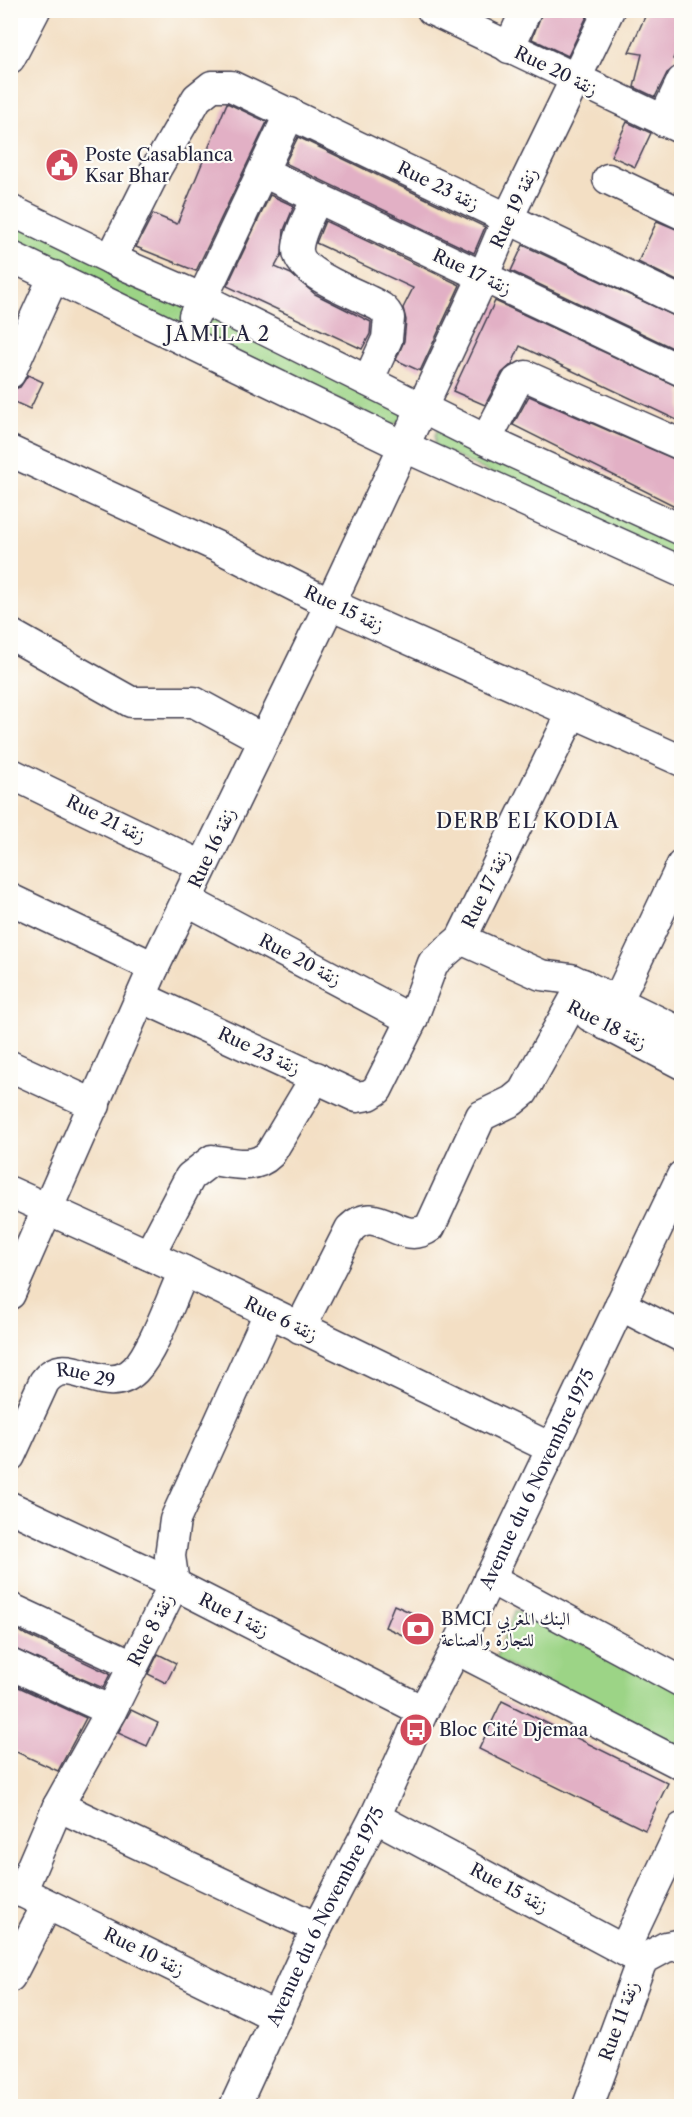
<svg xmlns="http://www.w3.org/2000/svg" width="692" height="2117" font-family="'Libre Caslon Text',Amiri,serif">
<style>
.green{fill:#9cd486;stroke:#5f7b60;stroke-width:1.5}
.building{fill:#e2b0c5}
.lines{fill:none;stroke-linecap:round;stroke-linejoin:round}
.minor-casing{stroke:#413e50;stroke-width:33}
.minor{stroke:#fff;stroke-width:30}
.labels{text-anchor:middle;stroke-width:4.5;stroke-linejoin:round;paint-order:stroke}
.street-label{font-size:18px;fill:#22223b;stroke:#fdfcf7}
.poi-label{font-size:18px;fill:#22223b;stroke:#fdfcf7;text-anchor:start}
.neighbourhood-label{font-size:20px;letter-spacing:1.5px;fill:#22223b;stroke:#fdfcf7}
</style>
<rect width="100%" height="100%" fill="#fdfcf7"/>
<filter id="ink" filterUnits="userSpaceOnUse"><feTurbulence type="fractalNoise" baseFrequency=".0167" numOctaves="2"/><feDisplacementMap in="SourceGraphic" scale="12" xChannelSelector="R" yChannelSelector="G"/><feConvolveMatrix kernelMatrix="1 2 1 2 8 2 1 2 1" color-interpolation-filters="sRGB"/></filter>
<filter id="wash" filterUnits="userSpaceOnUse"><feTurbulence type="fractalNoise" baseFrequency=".008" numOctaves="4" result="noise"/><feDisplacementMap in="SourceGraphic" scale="24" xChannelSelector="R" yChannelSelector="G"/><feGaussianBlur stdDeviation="1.35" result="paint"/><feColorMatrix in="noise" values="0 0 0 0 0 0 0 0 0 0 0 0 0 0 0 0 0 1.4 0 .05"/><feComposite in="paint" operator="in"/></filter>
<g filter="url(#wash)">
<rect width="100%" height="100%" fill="#f3dfc4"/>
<g class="green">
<path d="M 10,213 L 401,411 L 402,417 L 397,423 L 391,425 L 11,247 Z"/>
<path d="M 438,429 L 681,539 L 681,561 L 435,447 L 435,435 Z"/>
<path d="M 515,1611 L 682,1689 L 681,1749 L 495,1660 Z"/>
</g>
<g id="blocks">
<g class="building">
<path d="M 543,10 L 590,10 L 568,56 L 532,39 Z"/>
<path d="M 648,10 L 681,10 L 681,40 L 673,59 L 680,64 L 667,73 L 655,97 L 634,87 L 642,54 L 629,52 Z"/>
<path d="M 227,103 L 267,122 L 196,271 L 136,247 L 153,214 L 177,224 Z"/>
<path d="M 627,122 L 651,133 L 635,167 L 611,156 Z"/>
<path d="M 298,137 L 485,227 L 474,253 L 285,163 Z"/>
<path d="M 270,195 L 294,206 L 284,230 L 282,254 L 275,267 L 291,274 L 315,294 L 371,322 L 370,334 L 362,349 L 227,286 Z"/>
<path d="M 325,221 L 460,285 L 420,371 L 396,360 L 404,341 L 406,320 L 403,308 L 413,288 L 316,243 Z"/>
<path d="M 657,221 L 681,231 L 681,283 L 638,262 Z"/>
<path d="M 523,245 L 681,319 L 681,352 L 511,271 Z"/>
<path d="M 495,301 L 681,388 L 681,422 L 520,346 L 512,364 L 502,373 L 485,405 L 453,391 Z"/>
<path d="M 28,375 L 43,382 L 30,409 L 10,400 L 10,390 L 20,387 Z"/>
<path d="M 529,396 L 681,462 L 681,509 L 513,425 Z"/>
<path d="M 394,1605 L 430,1621 L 420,1643 L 385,1627 Z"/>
<path d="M 10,1627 L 110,1674 L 103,1688 L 10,1647 Z"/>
<path d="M 158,1654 L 176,1663 L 166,1683 L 148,1674 Z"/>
<path d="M 10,1683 L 86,1718 L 58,1771 L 10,1749 Z"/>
<path d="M 502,1701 L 668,1783 L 645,1830 L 479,1749 Z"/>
<path d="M 131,1710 L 158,1723 L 147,1746 L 118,1733 Z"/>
</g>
</g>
</g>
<g filter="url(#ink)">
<use href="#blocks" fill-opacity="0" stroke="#413e50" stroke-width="1.5"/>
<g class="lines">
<defs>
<g id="minor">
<path d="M 432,10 L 682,129"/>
<path d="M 509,48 L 526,10"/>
<path d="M 10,58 L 35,10"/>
<path d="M 663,121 L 682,81"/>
<path d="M 263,172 L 682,371"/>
<path d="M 608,179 L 682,214"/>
<path d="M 317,199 C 310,214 300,230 298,247 C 295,272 346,289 365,299 C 375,304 385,307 389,318 L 387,339 L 368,381"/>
<path d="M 10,210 L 111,259 L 203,299 L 486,440 L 682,530"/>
<path d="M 10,256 L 403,446 L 682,572"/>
<path d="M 111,259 L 156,169 L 197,98 L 212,86 L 231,86 L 682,302"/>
<path d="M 194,316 L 290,113"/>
<path d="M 10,373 L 54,276"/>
<path d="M 486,440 L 517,381 L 526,376 L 682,445"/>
<path d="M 10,451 L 216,546 L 330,604 L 682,761"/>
<path d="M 10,634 L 131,702 L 194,702 L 264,740"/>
<path d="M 10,773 L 202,866"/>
<path d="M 10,899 L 154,967"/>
<path d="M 188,901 L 412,1020"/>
<path d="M 461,939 L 541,975 L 571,979 L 682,1033"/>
<path d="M 141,997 L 357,1097 L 369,1095 L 377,1090 L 412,1020 L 433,963 L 461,939 L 572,713"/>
<path d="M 590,1016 L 682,1064"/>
<path d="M 606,1025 L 682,865"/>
<path d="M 10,1066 L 95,1105"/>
<path d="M 10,1192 L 184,1271 L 551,1448"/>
<path d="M 149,1255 L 190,1177 L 212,1160 C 233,1163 254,1170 270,1154 L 316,1077"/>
<path d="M 10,1294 L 154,967 L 330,604 L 483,277 L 507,220 L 609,10"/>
<path d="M 620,1305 L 682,1337"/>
<path d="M 300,1328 L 350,1229 C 378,1200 400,1249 430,1227 L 481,1116 L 512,1101 L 523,1092 L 583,984"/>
<path id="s1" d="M 10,1456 L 44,1382 C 68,1348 104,1401 135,1370 C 153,1352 172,1297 184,1271"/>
<path d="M 10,1507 L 174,1584 L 423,1711"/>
<path d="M 489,1578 L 682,1682"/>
<path d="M 10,1608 L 133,1665"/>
<path d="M 456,1649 L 682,1765"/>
<path d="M 10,1664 L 111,1711"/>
<path d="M 58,1806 L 317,1928"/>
<path d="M 375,1817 L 642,1960"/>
<path d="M 10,1886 L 277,2017"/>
<path d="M 21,1892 L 58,1806 L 111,1711 L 174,1584 L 170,1556 L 175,1520 L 269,1313"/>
<path d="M 624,1950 L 682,1828"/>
<path d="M 10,1977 L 47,1905"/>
<path id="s2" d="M 235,2106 L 317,1928 L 375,1817 L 423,1711 L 456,1649 L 682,1176"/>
<path d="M 588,2106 L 642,1960 L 666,1947 L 682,1944"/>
</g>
</defs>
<use href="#minor" class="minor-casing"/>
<use href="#minor" class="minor"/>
</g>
</g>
<defs>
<symbol id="civic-disc" viewBox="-11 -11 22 22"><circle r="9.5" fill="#d1495b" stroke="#fdfcf7"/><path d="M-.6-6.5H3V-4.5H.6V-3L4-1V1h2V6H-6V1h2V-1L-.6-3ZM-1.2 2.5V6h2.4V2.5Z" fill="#fff"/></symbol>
<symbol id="bank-disc" viewBox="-11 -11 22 22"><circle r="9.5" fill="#d1495b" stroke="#fdfcf7"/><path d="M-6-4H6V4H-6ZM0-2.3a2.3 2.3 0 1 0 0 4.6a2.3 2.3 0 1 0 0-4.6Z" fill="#fff"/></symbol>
<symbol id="bus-disc" viewBox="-11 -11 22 22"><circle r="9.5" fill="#d1495b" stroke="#fdfcf7"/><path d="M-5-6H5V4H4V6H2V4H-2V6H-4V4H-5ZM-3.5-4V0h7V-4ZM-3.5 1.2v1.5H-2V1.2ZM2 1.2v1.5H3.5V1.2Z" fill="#fff"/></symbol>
</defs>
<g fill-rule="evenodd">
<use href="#civic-disc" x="43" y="146" width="38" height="38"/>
<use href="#bank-disc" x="399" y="1610" width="38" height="38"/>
<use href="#bus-disc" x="397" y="1711" width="38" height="38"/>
</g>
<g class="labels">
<g class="street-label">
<text transform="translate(556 71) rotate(26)" y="6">Rue 20 زنقة</text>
<text transform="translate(438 186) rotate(26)" y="6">Rue 23 زنقة</text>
<text transform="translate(514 208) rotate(-65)" y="6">Rue 19 زنقة</text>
<text transform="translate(472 272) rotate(25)" y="6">Rue 17 زنقة</text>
<text transform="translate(344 609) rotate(25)" y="6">Rue 15 زنقة</text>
<text transform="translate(106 819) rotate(26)" y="6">Rue 21 زنقة</text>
<text transform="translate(212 848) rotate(-65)" y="6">Rue 16 زنقة</text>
<text transform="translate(486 889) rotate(-64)" y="6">Rue 17 زنقة</text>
<text transform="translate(300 960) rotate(28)" y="6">Rue 20 زنقة</text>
<text transform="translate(607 1025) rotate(27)" y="6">Rue 18 زنقة</text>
<text transform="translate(259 1051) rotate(25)" y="6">Rue 23 زنقة</text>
<text transform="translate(281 1319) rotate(26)" y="6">Rue 6 زنقة</text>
<text dy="6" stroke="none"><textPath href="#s1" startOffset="128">Rue 29</textPath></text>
<text dy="6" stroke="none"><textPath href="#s2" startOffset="696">Avenue du 6 Novembre 1975</textPath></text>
<text transform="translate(234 1615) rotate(27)" y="6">Rue 1 زنقة</text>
<text transform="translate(151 1630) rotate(-63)" y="6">Rue 8 زنقة</text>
<text transform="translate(509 1888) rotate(28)" y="6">Rue 15 زنقة</text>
<text dy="6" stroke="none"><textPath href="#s2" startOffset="210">Avenue du 6 Novembre 1975</textPath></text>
<text transform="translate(144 1952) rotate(26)" y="6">Rue 10 زنقة</text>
<text transform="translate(619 2021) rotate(-70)" y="6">Rue 11 زنقة</text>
</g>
<g class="poi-label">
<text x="85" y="161">Poste Casablanca<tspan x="85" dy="21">Ksar Bhar</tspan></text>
<text x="441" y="1625">BMCI البنك المغربي<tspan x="441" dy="21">للتجارة والصناعة</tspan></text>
<text x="439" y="1736">Bloc Cité Djemaa</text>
</g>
<g class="neighbourhood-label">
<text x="218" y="341">JAMILA 2</text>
<text x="528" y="828">DERB EL KODIA</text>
</g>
</g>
<rect width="692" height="2117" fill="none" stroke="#fdfcf7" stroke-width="36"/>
</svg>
